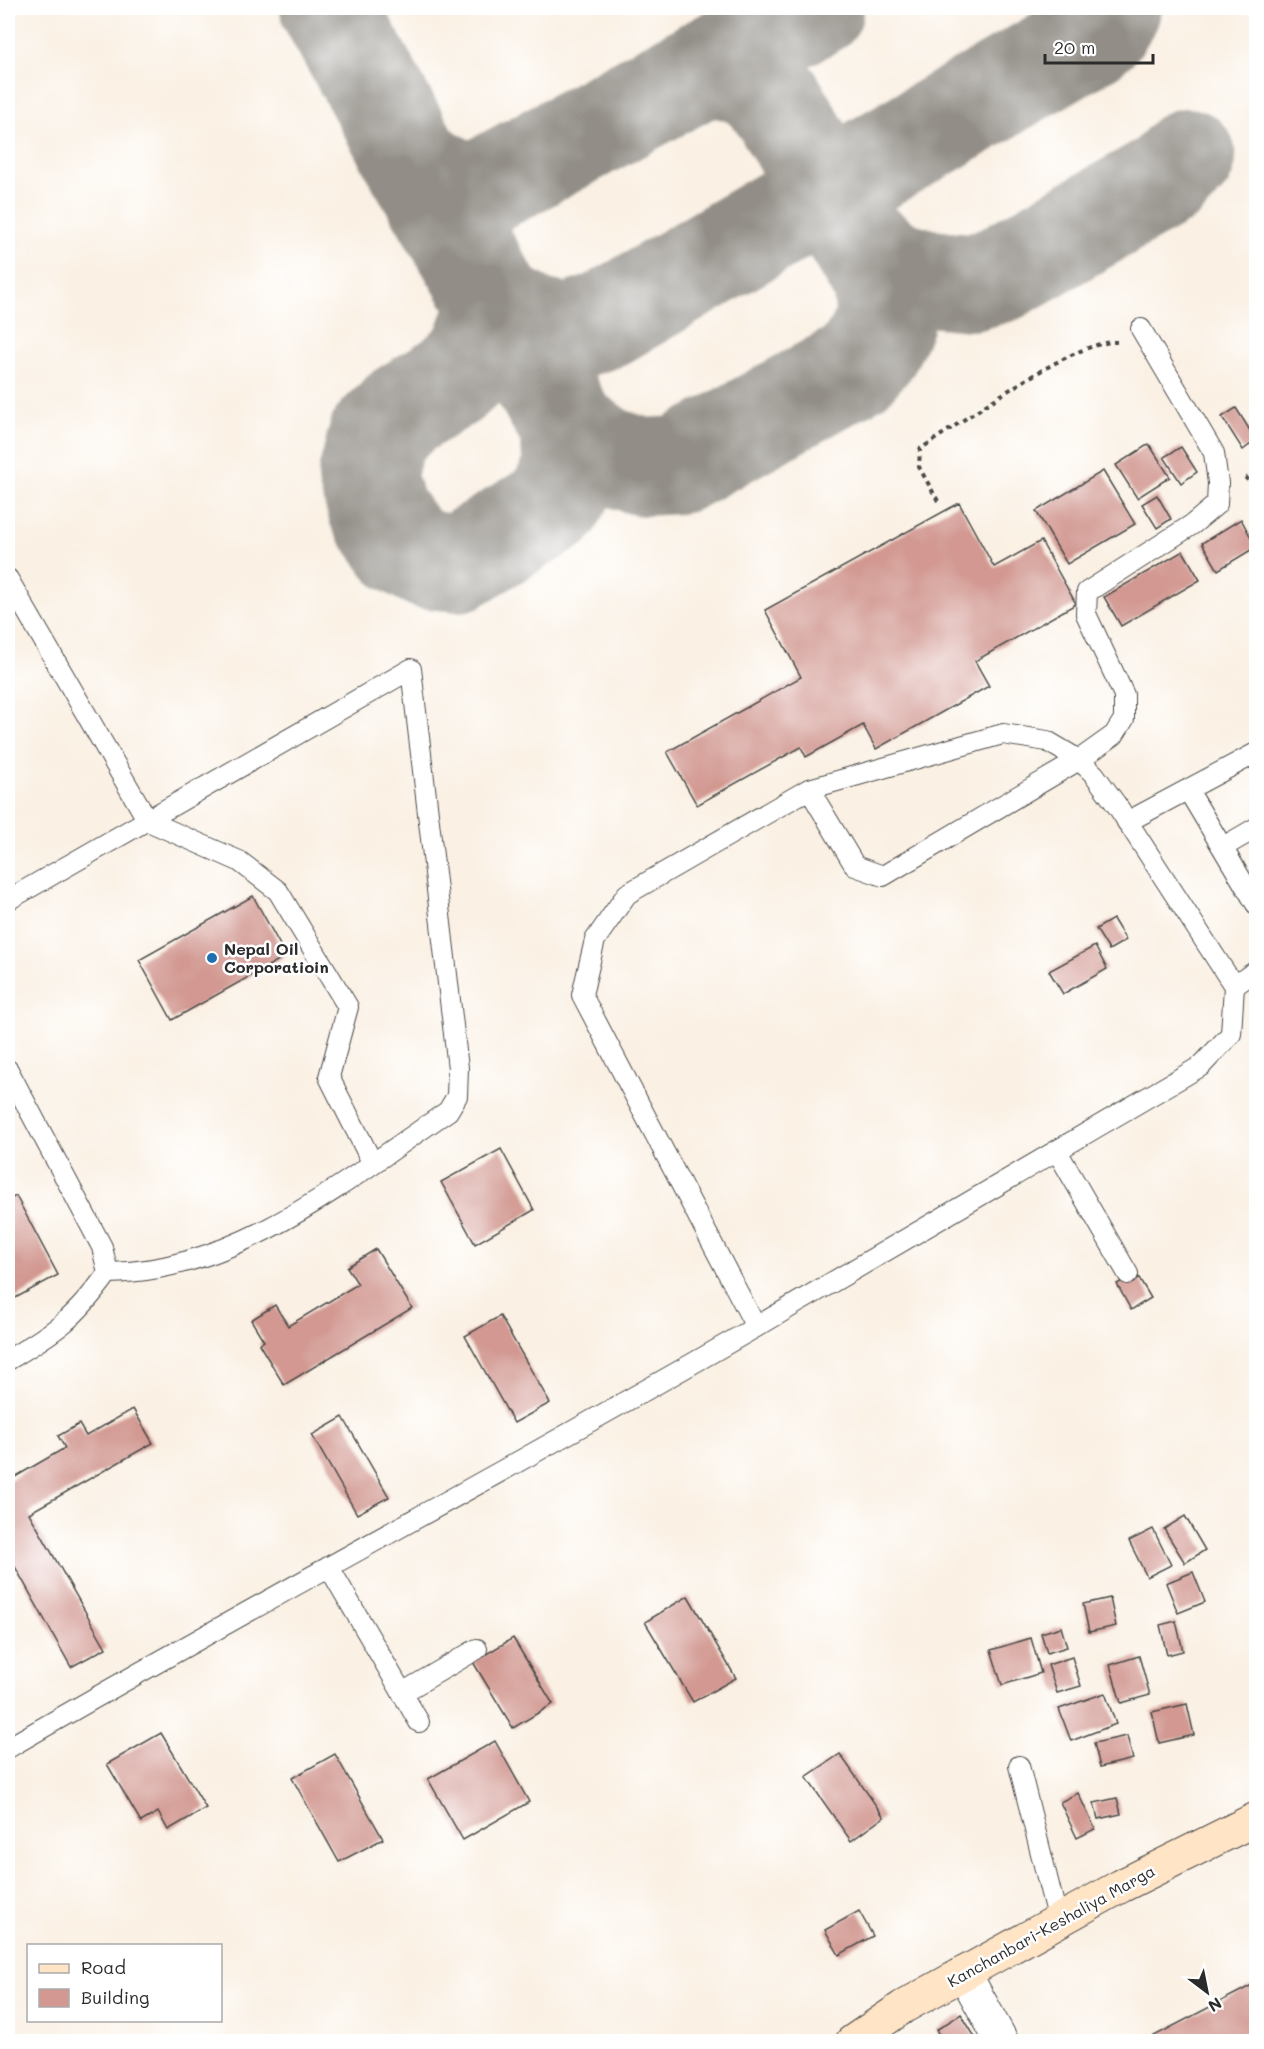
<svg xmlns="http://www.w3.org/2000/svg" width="1264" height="2049" font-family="Mali,sans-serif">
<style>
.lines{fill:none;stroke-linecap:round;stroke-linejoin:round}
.taxiway{stroke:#928e87;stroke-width:98}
.building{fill:#d29891}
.lane-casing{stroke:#4a4947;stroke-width:22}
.street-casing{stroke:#4a4947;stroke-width:35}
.secondary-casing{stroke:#4a4947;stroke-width:35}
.path{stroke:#4a4947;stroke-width:4;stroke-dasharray:4.5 4.5;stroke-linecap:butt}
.lane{stroke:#fff;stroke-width:20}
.street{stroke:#fff;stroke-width:33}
.secondary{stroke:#ffe4c6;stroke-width:33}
.poi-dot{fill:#1f6fb2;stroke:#fff;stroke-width:2}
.labels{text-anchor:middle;stroke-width:5;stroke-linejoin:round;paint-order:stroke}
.poi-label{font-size:16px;font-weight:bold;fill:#2b2b2b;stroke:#fff;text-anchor:start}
.street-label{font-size:16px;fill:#2b2b2b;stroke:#fff}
</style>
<rect width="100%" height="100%" fill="#fff"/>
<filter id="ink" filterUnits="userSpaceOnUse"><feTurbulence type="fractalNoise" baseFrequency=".0167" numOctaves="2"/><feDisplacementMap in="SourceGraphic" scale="12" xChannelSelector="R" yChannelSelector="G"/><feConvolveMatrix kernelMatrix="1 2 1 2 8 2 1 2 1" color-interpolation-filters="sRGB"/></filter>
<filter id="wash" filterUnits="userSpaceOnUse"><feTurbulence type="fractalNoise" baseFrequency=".008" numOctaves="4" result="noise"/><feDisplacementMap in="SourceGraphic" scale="24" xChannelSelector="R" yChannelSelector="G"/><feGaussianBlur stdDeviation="1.35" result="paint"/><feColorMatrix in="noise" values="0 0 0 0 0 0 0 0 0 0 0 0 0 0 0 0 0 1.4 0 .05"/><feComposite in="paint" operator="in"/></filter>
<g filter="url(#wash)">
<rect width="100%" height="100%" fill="#faf0e3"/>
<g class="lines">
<g class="taxiway">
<path d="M 329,8 L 416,165 L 452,186 L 479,190 L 815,8"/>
<path d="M 416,165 L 498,305 L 569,429 L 572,472 L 553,506 L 458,563 L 427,560 L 403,547 L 377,510 L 367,476 L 377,436 L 402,411 L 452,380 L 478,356 L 498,305"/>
<path d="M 858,242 L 893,268 L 928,278 L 971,282 L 1000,274 L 1166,179 L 1187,157"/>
<path d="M 498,305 L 534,326 L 567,333 L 604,321 L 1089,37 L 1100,27 L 1112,8"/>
<path d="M 569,429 L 606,455 L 643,467 L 679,465 L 854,368 L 872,348 L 885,320 L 881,282 L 775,100 C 750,73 738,71 703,68"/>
</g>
</g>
<g id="blocks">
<g class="building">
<path d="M 1236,408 L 1256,440 L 1243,450 L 1222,417 Z"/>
<path d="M 1149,444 L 1170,477 L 1137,498 L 1116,465 Z"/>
<path d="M 1181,447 L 1197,472 L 1181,483 L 1164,457 Z"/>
<path d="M 1103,471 L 1135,524 L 1067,564 L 1036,511 Z"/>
<path d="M 1157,495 L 1171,519 L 1157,528 L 1142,504 Z"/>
<path d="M 959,503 L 994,567 L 1041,541 L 1076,604 L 975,661 L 989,686 L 876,749 L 863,725 L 806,757 L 801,747 L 697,805 L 667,752 L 801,677 L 765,610 Z"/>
<path d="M 1241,519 L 1256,547 L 1218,570 L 1202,543 Z"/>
<path d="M 1183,551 L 1200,580 L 1121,626 L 1104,597 Z"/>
<path d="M 253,896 L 286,956 L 172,1020 L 139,960 Z"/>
<path d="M 1113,919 L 1126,940 L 1109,950 L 1096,929 Z"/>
<path d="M 1095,946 L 1107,969 L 1063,994 L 1049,971 Z"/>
<path d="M 501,1149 L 534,1210 L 475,1244 L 441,1182 Z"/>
<path d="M 16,1196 L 58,1275 L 8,1302 L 8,1200 Z"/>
<path d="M 376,1249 L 412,1308 L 284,1385 L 259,1344 L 264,1341 L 251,1320 L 275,1305 L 288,1326 L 358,1284 L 347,1267 Z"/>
<path d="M 1136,1273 L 1151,1298 L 1131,1310 L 1117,1284 Z"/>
<path d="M 500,1316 L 550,1403 L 514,1423 L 465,1336 Z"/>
<path d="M 133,1409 L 153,1443 L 29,1513 L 106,1648 L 71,1667 L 8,1554 L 8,1481 L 65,1448 L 58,1436 L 79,1424 L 86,1436 Z"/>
<path d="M 343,1417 L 389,1497 L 357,1514 L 312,1435 Z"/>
<path d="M 1185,1516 L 1205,1550 L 1185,1563 L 1164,1529 Z"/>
<path d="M 1153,1529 L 1171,1565 L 1147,1577 L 1129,1541 Z"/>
<path d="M 1193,1572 L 1205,1602 L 1178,1613 L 1166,1583 Z"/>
<path d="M 688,1596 L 736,1678 L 693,1702 L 645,1622 Z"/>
<path d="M 1110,1598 L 1116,1626 L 1089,1632 L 1083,1604 Z"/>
<path d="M 1176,1621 L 1183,1651 L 1167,1655 L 1160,1625 Z"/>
<path d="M 1061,1627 L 1067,1647 L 1047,1653 L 1041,1633 Z"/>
<path d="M 513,1638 L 553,1704 L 513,1728 L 473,1662 Z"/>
<path d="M 1031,1638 L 1041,1673 L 1002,1685 L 991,1650 Z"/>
<path d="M 1139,1656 L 1150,1695 L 1121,1703 L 1110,1665 Z"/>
<path d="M 1072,1657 L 1081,1686 L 1057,1693 L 1048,1665 Z"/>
<path d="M 1105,1693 L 1116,1724 L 1071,1741 L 1059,1709 Z"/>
<path d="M 1187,1704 L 1194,1735 L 1159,1743 L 1152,1712 Z"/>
<path d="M 161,1733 L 206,1808 L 168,1830 L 158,1812 L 141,1822 L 107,1764 Z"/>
<path d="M 1127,1736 L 1133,1759 L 1100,1767 L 1094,1743 Z"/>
<path d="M 495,1741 L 529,1802 L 463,1840 L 428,1779 Z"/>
<path d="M 335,1754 L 383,1839 L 339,1862 L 292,1778 Z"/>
<path d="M 840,1754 L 884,1817 L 851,1841 L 806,1777 Z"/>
<path d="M 1078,1793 L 1095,1829 L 1077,1838 L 1060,1802 Z"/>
<path d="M 1117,1798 L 1121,1814 L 1098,1819 L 1094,1803 Z"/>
<path d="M 859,1911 L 873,1936 L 839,1955 L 825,1930 Z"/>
<path d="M 1254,1984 L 1256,2042 L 1157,2042 L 1154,2036 Z"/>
<path d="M 961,2014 L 978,2042 L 944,2042 L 936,2030 Z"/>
</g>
</g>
</g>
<g filter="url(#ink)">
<use href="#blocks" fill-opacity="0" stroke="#4a4947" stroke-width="1.5"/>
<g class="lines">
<defs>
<g id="lane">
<path d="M 8,579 L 148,821 L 239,861 L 278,891 L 348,1007 L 329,1077 L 372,1162"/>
<path d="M 1003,734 L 1047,741 L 1079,760 L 1094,774 L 1118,807 L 1234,986 L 1231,1034 L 1201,1066 L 756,1327 L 582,995 L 595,940 L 627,894 L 809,789 Z"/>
<path d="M 809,789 L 855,866 L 883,876 L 1079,760 L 1114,735 L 1124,719 L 1124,695 L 1086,614 L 1087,592 L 1193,524 L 1217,504 L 1218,483 L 1214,453 L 1141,329"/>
<path d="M 1188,790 L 1256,904"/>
<path d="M 1127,822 L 1256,753"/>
<path d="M 1223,847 L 1256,828"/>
<path d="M 8,900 L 411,669 L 458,1068 L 457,1096 L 448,1111 C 347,1180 237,1272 108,1273"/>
<path d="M 1234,986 L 1256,971"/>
<path d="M 8,1070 L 102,1247 L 108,1273 C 74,1320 56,1331 8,1360"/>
<path d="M 1057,1151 L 1128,1274"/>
<path d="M 329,1567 L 419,1722"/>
<path d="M 402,1693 L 477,1649"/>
<path d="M 8,1748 C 255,1604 508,1471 756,1327"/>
<path d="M 1019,1766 L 1058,1921"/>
</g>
<path id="street" d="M 964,1973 L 1002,2042"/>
<path id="secondary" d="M 852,2042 L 903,2007 L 1121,1886 L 1256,1819"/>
</defs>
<use href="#lane" class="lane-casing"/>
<use href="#street" class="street-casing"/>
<use href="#secondary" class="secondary-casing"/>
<g class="path">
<path d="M 1245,480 L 1256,471"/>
<path d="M 938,501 L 919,467 L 920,449 C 963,422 1072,340 1117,342"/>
</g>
<use href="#lane" class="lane"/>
<use href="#street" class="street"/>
<use href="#secondary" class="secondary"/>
</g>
</g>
<circle class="poi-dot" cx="212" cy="958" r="6"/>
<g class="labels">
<g class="poi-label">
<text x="224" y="955">Nepal Oil<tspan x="224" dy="18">Corporatioin</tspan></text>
</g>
<g class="street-label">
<text transform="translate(1051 1926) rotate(-29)" y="6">Kanchanbari-Keshaliya Marga</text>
</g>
</g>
<rect width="1264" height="2049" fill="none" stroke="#fff" stroke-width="30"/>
<rect x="27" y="1944" width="195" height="78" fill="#ffffff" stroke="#aaaaaa" stroke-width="1.5"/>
<rect x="39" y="1964" width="30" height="9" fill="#ffe4c6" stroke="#aaaaaa" stroke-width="1.5"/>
<text x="81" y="1974" font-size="18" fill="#2b2b2b">Road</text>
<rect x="39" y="1989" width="30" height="18" fill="#d29891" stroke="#aaaaaa" stroke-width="1.5"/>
<text x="81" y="2004" font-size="18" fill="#2b2b2b">Building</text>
<g transform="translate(1207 1992) rotate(148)" stroke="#ffffff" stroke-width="4.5" paint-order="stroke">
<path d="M0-4.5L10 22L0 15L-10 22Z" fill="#2b2b2b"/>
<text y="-9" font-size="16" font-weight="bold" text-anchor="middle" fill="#2b2b2b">N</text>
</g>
<path d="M1045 54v9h108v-9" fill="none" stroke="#2b2b2b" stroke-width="3"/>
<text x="1054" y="54" font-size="18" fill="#2b2b2b" stroke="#ffffff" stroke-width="4.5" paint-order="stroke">20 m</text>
</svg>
